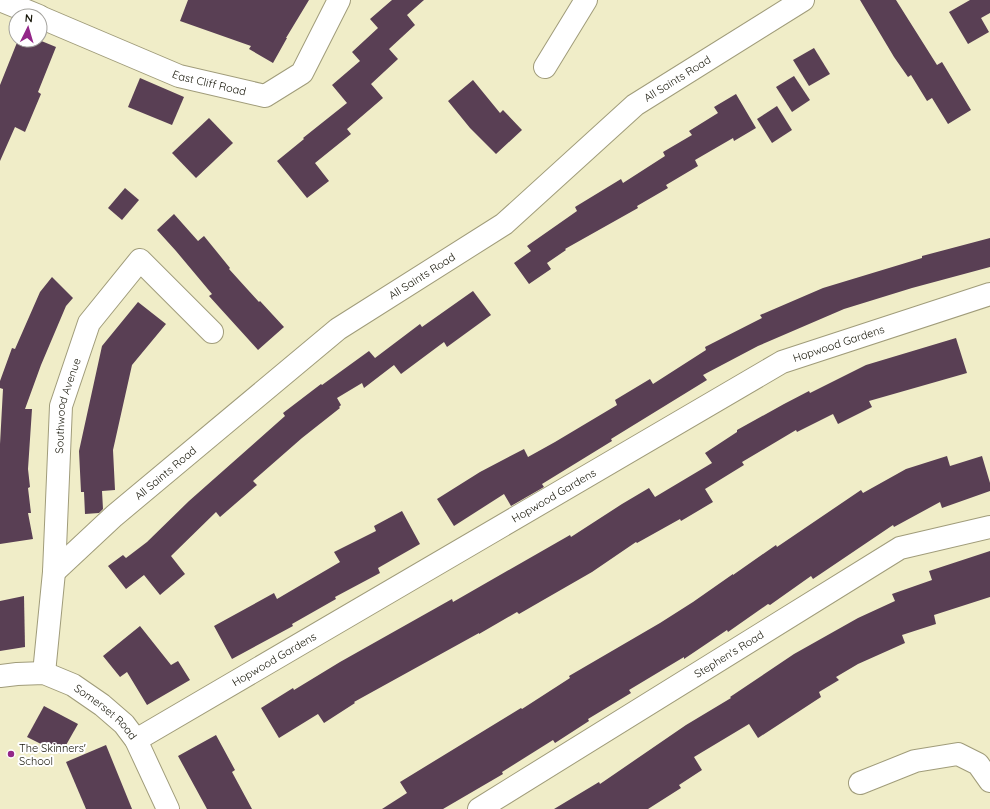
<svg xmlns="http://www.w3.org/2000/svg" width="990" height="809" font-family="Quicksand,sans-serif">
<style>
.building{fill:#593f54}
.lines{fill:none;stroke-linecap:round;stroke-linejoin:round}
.street-casing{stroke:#a09c7a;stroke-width:24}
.street{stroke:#fff;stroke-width:22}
.poi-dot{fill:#932688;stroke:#fff;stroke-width:1.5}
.labels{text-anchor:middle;stroke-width:4;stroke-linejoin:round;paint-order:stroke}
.street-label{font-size:11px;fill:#161508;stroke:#fff}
.poi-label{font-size:11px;fill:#161508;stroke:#fff;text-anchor:start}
</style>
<rect width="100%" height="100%" fill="#f0edc8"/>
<g class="building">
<path d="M 188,0 L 309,0 L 286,38 L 287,38 L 273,63 L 249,49 L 251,46 L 180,21 Z"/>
<path d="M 392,0 L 424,0 L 407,15 L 415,25 L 389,49 L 398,59 L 371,84 L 383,98 L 347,129 L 351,134 L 315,163 L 329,181 L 307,198 L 277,161 L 304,139 L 303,138 L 347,103 L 332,85 L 360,61 L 352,52 L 378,28 L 370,19 Z"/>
<path d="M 860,0 L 896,0 L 937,65 L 942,62 L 971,110 L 948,124 L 932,98 L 927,101 L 911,75 L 908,77 L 894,57 Z"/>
<path d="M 970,0 L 990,0 L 990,13 L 981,18 L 989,32 L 968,44 L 949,12 Z"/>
<path d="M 18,40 L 39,40 L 56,47 L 38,92 L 41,94 L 25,132 L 15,127 L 0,161 L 0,85 Z"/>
<path d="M 814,48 L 830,74 L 809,86 L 793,60 Z"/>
<path d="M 794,76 L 810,100 L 792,112 L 776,87 Z"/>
<path d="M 140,78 L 184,97 L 172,125 L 128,107 Z"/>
<path d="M 473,80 L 500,113 L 503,110 L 522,130 L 496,154 L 470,128 L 448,101 Z"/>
<path d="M 736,94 L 756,128 L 734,141 L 733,138 L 695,160 L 698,166 L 666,185 L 668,188 L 637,206 L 638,208 L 565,249 L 566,250 L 547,263 L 551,269 L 529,284 L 514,263 L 531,251 L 527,246 L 577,211 L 575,207 L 621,179 L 623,183 L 665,156 L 663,152 L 692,135 L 689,131 L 718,113 L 714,107 Z"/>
<path d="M 777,106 L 792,130 L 772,143 L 757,119 Z"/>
<path d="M 209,118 L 233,143 L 196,178 L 172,153 Z"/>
<path d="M 125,188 L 139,200 L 122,220 L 108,208 Z"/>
<path d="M 174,214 L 198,241 L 204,236 L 230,268 L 229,269 L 259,302 L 260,301 L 284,327 L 258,350 L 209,296 L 212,294 L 176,251 L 157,230 Z"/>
<path d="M 990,238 L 990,267 L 912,288 L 844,309 L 758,346 L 703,375 L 707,380 L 611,439 L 612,441 L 542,484 L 544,487 L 511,506 L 504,494 L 454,526 L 437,499 L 480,472 L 524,449 L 528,457 L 555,442 L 617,405 L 615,400 L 650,379 L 653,384 L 706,350 L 705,347 L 762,318 L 760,315 L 823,288 L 922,258 L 922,256 Z"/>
<path d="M 52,277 L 73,298 L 66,306 L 41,365 L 25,409 L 32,409 L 28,469 L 30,487 L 28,488 L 31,513 L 28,513 L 33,539 L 0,544 L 0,444 L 3,389 L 0,388 L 0,381 L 12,348 L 15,349 L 40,292 Z"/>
<path d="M 473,291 L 491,315 L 447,347 L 444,342 L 401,374 L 394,365 L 364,388 L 362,383 L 337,398 L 341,405 L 339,407 L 340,408 L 302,438 L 253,481 L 257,485 L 220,517 L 216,512 L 171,556 L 185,574 L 160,595 L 144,575 L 126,589 L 108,566 L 123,555 L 126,558 L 147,542 L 189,501 L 285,416 L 283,413 L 321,384 L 322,385 L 369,351 L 375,358 L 420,324 L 422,327 Z"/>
<path d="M 138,302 L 166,324 L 132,365 L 113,450 L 115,490 L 102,491 L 103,509 L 99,513 L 85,514 L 84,492 L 81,492 L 79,451 L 102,346 Z"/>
<path d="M 956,338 L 967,373 L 869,401 L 872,407 L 838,424 L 833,414 L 797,432 L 796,430 L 742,462 L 744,465 L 705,489 L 713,502 L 681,521 L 680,519 L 637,543 L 636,542 L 592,572 L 545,599 L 519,614 L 517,612 L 479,634 L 479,633 L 354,702 L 355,703 L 324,723 L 318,714 L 279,738 L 261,708 L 293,688 L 294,690 L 340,662 L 452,599 L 453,602 L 570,535 L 571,537 L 622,504 L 649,488 L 655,497 L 712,463 L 705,453 L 737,432 L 737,430 L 784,404 L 809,391 L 810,393 L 866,365 Z"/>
<path d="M 947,456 L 950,466 L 982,456 L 990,483 L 990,491 L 942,508 L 940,502 L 894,527 L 893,525 L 813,579 L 811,576 L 770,605 L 768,604 L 728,632 L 727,630 L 684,659 L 684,657 L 629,690 L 631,693 L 588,719 L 589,721 L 555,743 L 553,740 L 502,772 L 503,774 L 443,809 L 382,809 L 407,793 L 400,782 L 521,708 L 522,709 L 570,678 L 569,676 L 660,623 L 693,602 L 733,574 L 733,575 L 776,545 L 777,547 L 861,490 L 863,493 L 906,469 Z"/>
<path d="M 402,511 L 420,544 L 378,568 L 380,573 L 335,597 L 336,599 L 292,624 L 293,626 L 232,659 L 214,626 L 274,593 L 277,599 L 340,562 L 334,552 L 376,531 L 374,526 Z"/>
<path d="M 990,551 L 990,597 L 934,615 L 936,624 L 902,635 L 905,643 L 858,664 L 836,677 L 839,680 L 819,692 L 821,697 L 758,738 L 749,724 L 694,757 L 702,770 L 679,785 L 681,788 L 648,809 L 554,809 L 599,782 L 600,784 L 686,725 L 731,698 L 730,697 L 794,654 L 858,618 L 895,601 L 892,594 L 932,580 L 929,571 Z"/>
<path d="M 24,596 L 25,647 L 0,651 L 0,601 Z"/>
<path d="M 140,626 L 171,665 L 178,661 L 190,680 L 147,705 L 127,672 L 120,677 L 103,656 Z"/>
<path d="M 44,706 L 78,724 L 61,754 L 27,737 Z"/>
<path d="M 216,735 L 235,770 L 232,772 L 252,809 L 207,809 L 178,756 Z"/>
<path d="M 106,745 L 132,809 L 86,809 L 66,762 Z"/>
</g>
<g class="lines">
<defs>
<g id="street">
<path d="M 0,0 L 39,16"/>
<path id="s1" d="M 40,17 L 179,76 L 265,96 L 302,73 L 339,0"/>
<path d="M 545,67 L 586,0"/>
<path id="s2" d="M 54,572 L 114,516 L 338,329 L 504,224 L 635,105 L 803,0"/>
<path id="s3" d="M 44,673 L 54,572 L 61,406 L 89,323 L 140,260 L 212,332"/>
<path id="s4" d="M 0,676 L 17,674 L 44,673 L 73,685 L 102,705 L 124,724 L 136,740 L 168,809"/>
<path id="s5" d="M 136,740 L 782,362 L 990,294"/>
<path d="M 860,783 L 915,761 L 958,754 L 978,764 L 990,781"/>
<path id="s6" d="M 479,809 L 900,548 L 990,527"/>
</g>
</defs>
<use href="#street" class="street-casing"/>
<use href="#street" class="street"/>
</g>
<circle class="poi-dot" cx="11" cy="754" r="4"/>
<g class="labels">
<g class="street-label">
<text dy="4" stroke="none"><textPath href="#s2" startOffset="797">All Saints Road</textPath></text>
<text dy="4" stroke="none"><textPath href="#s1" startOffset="182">East Cliff Road</textPath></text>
<text dy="4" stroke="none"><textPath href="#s2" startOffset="473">All Saints Road</textPath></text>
<text dy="4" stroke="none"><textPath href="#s5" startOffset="808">Hopwood Gardens</textPath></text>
<text dy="4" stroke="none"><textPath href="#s3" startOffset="269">Southwood Avenue</textPath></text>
<text dy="4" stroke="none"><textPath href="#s2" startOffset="149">All Saints Road</textPath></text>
<text dy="4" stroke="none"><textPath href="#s5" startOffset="484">Hopwood Gardens</textPath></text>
<text dy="4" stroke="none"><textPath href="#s6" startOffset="294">Stephen's Road</textPath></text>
<text dy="4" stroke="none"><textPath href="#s5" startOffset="160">Hopwood Gardens</textPath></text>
<text dy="4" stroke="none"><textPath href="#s4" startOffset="118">Somerset Road</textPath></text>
</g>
<g class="poi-label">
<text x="19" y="752">The Skinners'<tspan x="19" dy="13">School</tspan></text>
</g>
</g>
<g transform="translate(28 28) rotate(5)"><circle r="19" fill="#ffffff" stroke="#a2a19c"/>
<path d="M0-3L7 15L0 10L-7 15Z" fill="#932688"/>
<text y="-6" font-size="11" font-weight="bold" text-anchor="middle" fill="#161508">N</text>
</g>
</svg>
